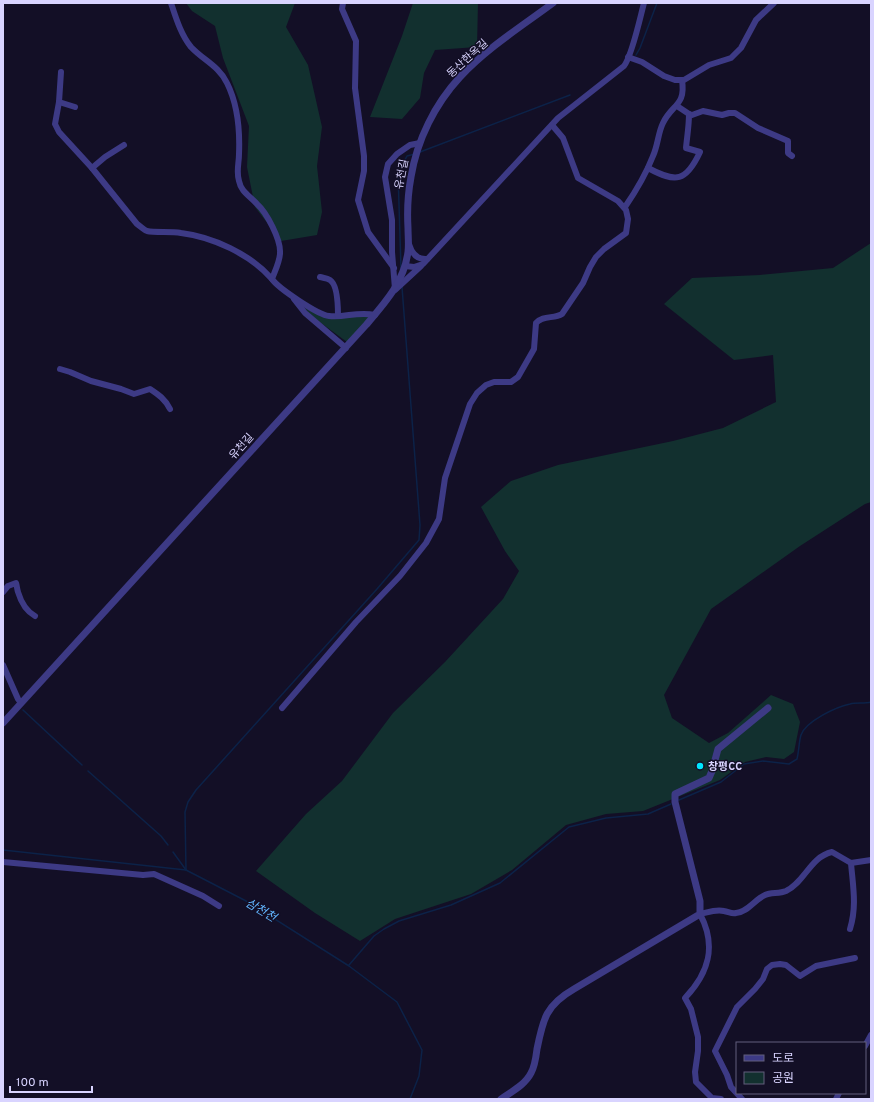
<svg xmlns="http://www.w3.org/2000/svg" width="874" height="1102" font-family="Overpass,'Noto Sans KR',sans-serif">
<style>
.green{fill:#12302f}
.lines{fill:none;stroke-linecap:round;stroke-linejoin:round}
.stream{stroke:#0c2248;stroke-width:1.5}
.minor{stroke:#3d3a85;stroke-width:6}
.tertiary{stroke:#3d3a85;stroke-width:7}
.poi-dot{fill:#00e5ff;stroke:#130f26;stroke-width:1.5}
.labels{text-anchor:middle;stroke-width:3;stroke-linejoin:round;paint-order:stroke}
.street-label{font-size:11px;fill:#d9d4ff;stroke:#130f26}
.poi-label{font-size:11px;font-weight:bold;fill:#d9d4ff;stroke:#130f26;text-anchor:start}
.water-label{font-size:12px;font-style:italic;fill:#62b6ff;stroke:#130f26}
</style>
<rect width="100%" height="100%" fill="#130f26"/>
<g class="green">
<path d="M 186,3 L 295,3 L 286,27 L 308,65 L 322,127 L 317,166 L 322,212 L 317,235 L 281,241 L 255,207 L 247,167 L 249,126 L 223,58 L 215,26 L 192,11 Z"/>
<path d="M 413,3 L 478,3 L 477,47 L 435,50 L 424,73 L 420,98 L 402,119 L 370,117 L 402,36 Z"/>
<path d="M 871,243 L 871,502 L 865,504 L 800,546 L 711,609 L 664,695 L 672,718 L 709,743 L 728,733 L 771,695 L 793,704 L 800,722 L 794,752 L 784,759 L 766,757 L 745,762 L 720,780 L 643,811 L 606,814 L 566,825 L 512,870 L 471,894 L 395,919 L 360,941 L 315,913 L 256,871 L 306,814 L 342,781 L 393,713 L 445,662 L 503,599 L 519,571 L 505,551 L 481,507 L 511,481 L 558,465 L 673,441 L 723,428 L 776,402 L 773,355 L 734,360 L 664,304 L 692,278 L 760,275 L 833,268 Z"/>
<path d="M 305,308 L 323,317 L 362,315 L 370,316 L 347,342 L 317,320 L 305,309 Z"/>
</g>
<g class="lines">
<g class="stream">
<path d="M 636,55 L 640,48 L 657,3"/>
<path d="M 420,152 L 570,95"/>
<path d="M 401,268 L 398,173 L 407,156 L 415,154"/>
<path d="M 23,710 L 82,765"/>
<path d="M 88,771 L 161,836 L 168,845"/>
<path d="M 679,800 L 721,782 L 744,764 L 763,761 L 789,764 L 797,759 C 799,751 799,741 801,735 C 806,721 836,707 850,704 C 857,702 864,704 871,702"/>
<path d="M 3,850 L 186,870 L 248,902 L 349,966 L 397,1002 L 422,1050 L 419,1076 L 410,1099"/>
<path d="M 173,852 L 186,870"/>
<path d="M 186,870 L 185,812 L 188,802 L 196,790 L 377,589 L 419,540 L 420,525 L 402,287"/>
<path d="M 349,965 L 374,936 L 384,929 L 399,921 L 451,905 L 500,883 L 569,827 L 606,818 L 648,814 L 671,804"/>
</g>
<g class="minor">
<path d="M 171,3 C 176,18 181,35 191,47 C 203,60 219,66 227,83 C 238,105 240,130 239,154 C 239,163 236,172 239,181 C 241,192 250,196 257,204 C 267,213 281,240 280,253 C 280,261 275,271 272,279 C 278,288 318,315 329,316 C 345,318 357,311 375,315"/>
<path d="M 343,3 L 342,9 L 356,41 L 355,88 L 364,156 L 364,171 L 358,200 L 368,232 L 394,268"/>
<path d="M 628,57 L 642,62 L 664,76 L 675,80 L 684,80 L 709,65 L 731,58 L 741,48 L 756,20 L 774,3"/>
<path d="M 61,72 L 59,102 L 55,124 L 59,132 L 92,168 L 137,224 C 140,226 144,230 147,231 C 155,233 171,231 181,233 C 213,237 250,254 272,279"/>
<path d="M 59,102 L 75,107"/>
<path d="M 677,106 L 689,114 L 692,115 L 703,111 L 722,115 L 729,113 L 735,113 L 758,128 L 788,141 L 788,153 L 792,156"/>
<path d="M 92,168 L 105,157 L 124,145"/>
<path d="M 648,168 C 676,183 686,182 700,152 L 686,148 C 687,137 689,126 689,114"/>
<path d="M 625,207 C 636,191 646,174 653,156 C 658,145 658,133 663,123 C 672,104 686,106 682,80"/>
<path d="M 409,244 C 412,254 417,260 427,259"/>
<path d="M 405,266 L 414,267 L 423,264 L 558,118 L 624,66 C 632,56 640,18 644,3"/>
<path d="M 320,277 C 324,278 327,278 330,280 C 338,285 338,307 338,316"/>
<path d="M 395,289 L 392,252 L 392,220 L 385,177 L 388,164 L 397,154 L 410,145 L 420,143"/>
<path d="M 395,290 L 421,266"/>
<path d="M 294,299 L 305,313 L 346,348"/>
<path d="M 60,369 L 70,372 L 91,381 L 121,389 L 134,394 L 150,389 C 159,395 165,399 170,409"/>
<path d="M 3,592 L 8,586 L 16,583 C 17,586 17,589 18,592 C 21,602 26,611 35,616"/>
<path d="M 3,665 L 18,699 L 21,703"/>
<path d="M 282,708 L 356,622 L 400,576 L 426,543 L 439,519 L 445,478 L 470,404 L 477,393 L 486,385 L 494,382 L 511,382 L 518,377 L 534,349 L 536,323 C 543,315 554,319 562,314 L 583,283 L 590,267 L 596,257 L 604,249 L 626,233 L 628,219 L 626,210 L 618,201 L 578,178 L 563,138 L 552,125"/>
<path d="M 3,862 L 143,875 L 154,874 L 203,896 L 219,906"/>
<path d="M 850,929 C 857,906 853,887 851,863"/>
<path d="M 865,1046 L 871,1035"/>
<path d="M 721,1099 L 712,1098 L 696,1082 L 695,1072 L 698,1051 L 698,1037 L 691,1009 L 685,998 C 709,973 717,946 700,914 C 709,912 716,909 724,911 C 729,912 732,914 736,913 C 748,912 754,900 765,895 C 771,892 779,894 786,891 C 805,882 810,857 832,852 L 851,863 L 871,860"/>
<path d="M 742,1099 L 731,1087 L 727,1075 L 715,1051 L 737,1007 L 755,989 L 763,979 L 767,969 L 772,965 L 780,964 L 786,965 L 800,976 L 816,966 L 855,958"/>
<path d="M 836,1099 L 839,1093"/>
</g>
<g class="tertiary">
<path d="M 3,723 L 366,325 C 385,303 404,282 408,252 C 409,244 408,236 408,228 C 407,211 408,193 411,177 C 417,140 435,104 460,77 C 487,48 522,26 553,3"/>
<path d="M 501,1099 C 511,1092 525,1085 531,1073 C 535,1066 536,1057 537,1049 C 543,1019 546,1005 574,989 L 700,914 L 700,901 L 675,802 L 675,794 L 709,778 L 712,771 L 718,749 L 768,708"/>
</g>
</g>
<circle class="poi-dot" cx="700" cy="766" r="4"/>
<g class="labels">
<g class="street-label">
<text transform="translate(467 58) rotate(-42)" y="4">동산한옥길</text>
<text transform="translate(401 174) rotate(-79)" y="4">유천길</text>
<text transform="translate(241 446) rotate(-48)" y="4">유천길</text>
</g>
<g class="poi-label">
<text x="708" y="770">창평CC</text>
</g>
<g class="water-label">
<text transform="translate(261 910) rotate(31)" y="4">삼천천</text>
</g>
</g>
<rect width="874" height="1102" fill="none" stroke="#d9d4ff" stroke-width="8"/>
<rect x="736" y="1042" width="130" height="52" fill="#130f26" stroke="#625e7d"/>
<rect x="744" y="1055" width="20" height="6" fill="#3d3a85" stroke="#625e7d"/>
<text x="772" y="1062" font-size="12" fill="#d9d4ff">도로</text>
<rect x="744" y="1072" width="20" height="12" fill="#12302f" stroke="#625e7d"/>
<text x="772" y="1082" font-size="12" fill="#d9d4ff">공원</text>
<path d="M10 1086v6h82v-6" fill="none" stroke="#d9d4ff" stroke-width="2"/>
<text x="16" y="1086" font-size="12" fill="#d9d4ff" stroke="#130f26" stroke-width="3" paint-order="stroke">100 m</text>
</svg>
